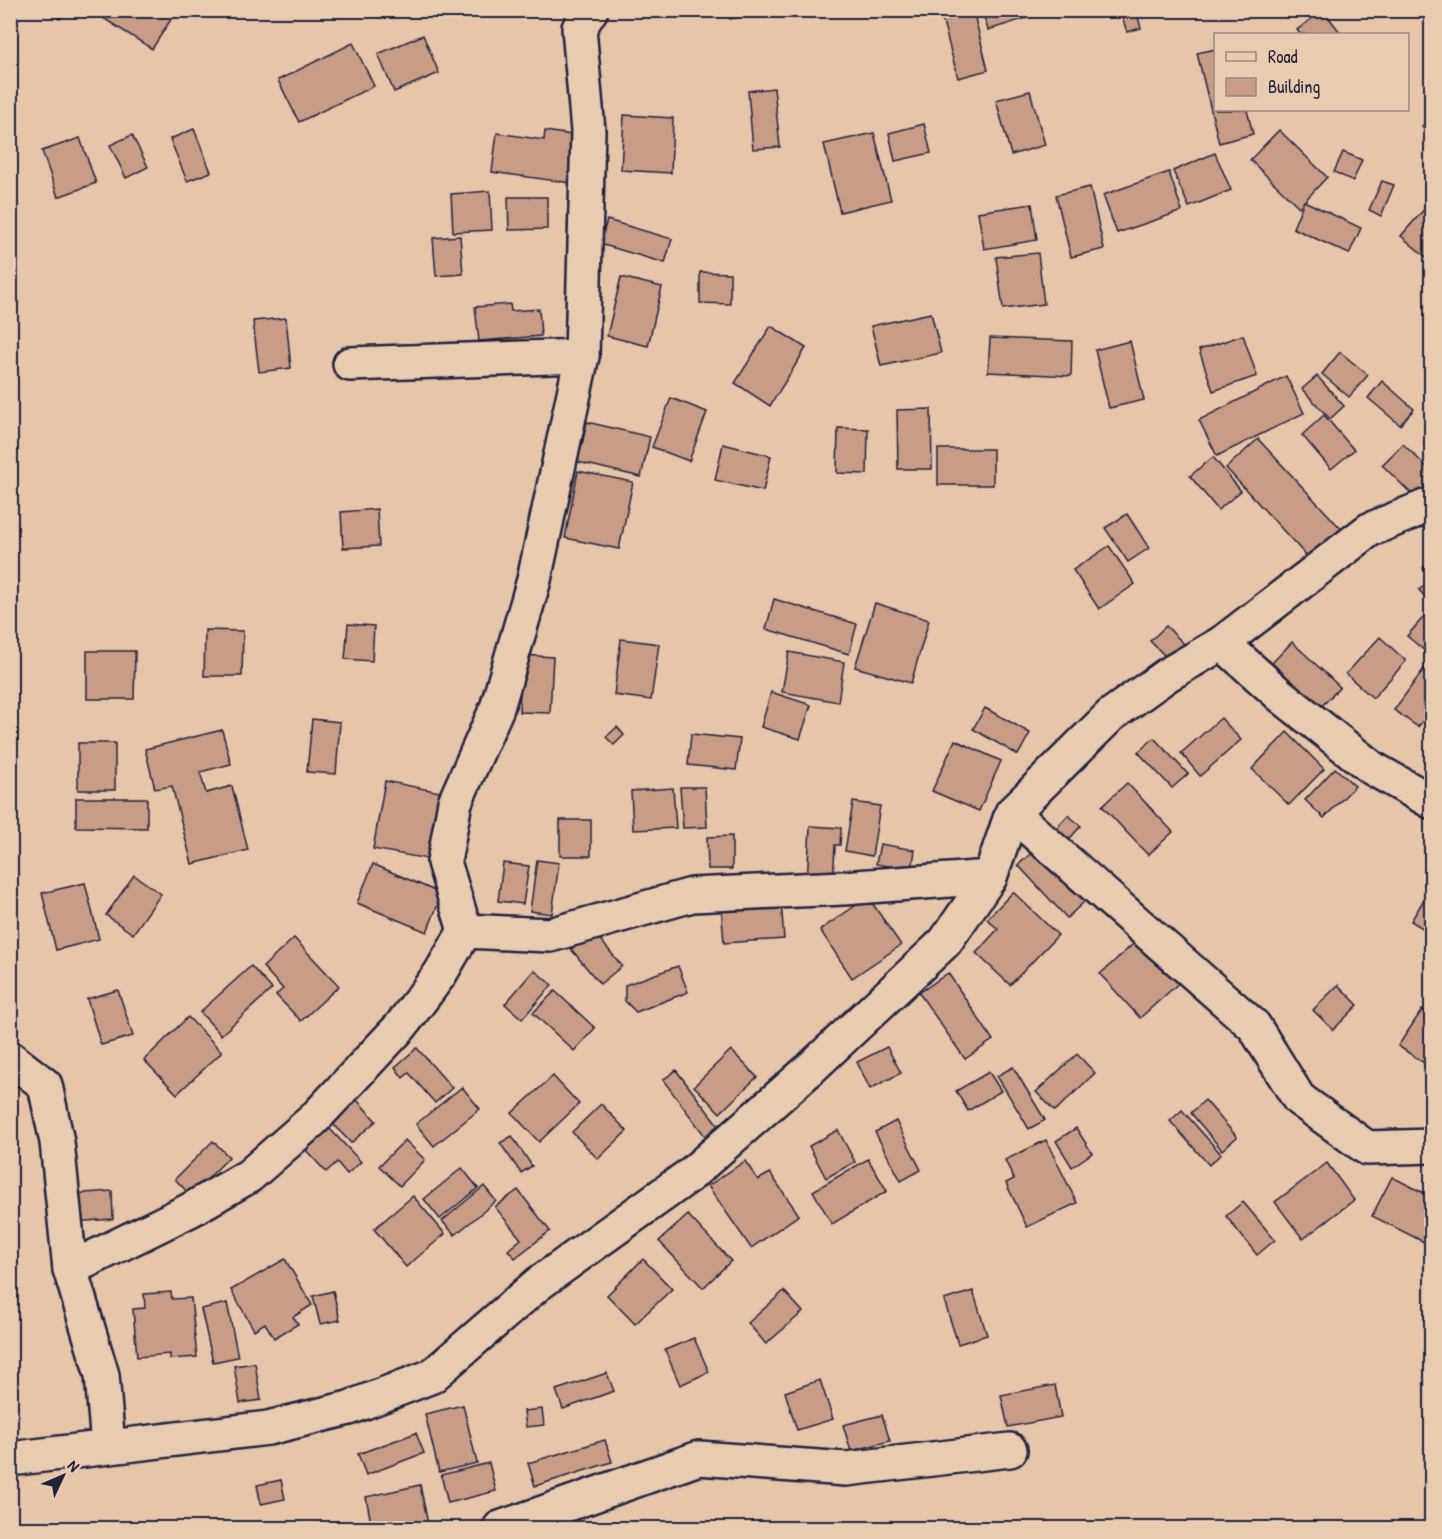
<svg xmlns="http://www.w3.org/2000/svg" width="1442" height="1539" font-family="'Patrick Hand',sans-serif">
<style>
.building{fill:#c89c85;stroke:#22223b;stroke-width:1.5}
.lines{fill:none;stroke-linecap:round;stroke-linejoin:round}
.street-casing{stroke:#22223b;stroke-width:38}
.street{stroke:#e9ccb0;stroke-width:33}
</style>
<rect width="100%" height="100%" fill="#e6c5a9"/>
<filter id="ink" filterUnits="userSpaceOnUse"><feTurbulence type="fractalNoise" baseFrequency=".0167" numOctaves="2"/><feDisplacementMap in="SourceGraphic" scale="12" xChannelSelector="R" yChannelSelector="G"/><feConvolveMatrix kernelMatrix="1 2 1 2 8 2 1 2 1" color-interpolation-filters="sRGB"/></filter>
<g filter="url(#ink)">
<g class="building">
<path d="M 54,10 L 75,10 L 59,19 Z"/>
<path d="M 103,10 L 177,10 L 152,49 L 100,16 Z"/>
<path d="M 728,10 L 779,10 L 730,19 Z"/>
<path d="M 954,10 L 973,10 L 988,70 L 958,78 L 941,14 Z"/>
<path d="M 982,10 L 1028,10 L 1030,17 L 988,30 Z"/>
<path d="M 1120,10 L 1136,10 L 1141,28 L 1127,32 Z"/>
<path d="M 1323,10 L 1340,32 L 1337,34 L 1300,34 L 1297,30 Z"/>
<path d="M 423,35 L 439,73 L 394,92 L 378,54 Z"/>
<path d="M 353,43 L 374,86 L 299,122 L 278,80 Z"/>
<path d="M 1216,49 L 1216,110 L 1247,110 L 1253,134 L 1219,143 L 1197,53 Z"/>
<path d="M 774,88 L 780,147 L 753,149 L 748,91 Z"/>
<path d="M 1030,91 L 1045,145 L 1011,155 L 996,100 Z"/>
<path d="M 624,115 L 673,118 L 671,173 L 621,170 Z"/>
<path d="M 1432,117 L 1432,136 L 1422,126 Z"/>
<path d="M 924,124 L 931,153 L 895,161 L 889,133 Z"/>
<path d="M 194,129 L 211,172 L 187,181 L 170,139 Z"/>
<path d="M 1279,130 L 1327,177 L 1299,207 L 1250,160 Z"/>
<path d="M 545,131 L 578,136 L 571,183 L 492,172 L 497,133 L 544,140 Z"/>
<path d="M 874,133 L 891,200 L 840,212 L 824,144 Z"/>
<path d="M 132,135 L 148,167 L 126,178 L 110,145 Z"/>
<path d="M 80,138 L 96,183 L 58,197 L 42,151 Z"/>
<path d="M 1343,152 L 1362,160 L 1353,181 L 1334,172 Z"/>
<path d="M 1215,153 L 1231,190 L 1189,207 L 1173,171 Z"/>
<path d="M 1169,172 L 1182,211 L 1117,233 L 1103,195 Z"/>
<path d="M 1382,181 L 1394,185 L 1381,216 L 1369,210 Z"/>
<path d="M 1090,187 L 1104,249 L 1071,257 L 1056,195 Z"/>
<path d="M 490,191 L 492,230 L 453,232 L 451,194 Z"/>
<path d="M 508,197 L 547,197 L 547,229 L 509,230 Z"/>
<path d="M 1304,201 L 1361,228 L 1349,254 L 1293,228 Z"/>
<path d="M 1032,204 L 1037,240 L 984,249 L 978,212 Z"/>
<path d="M 1426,207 L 1432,212 L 1432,262 L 1401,236 Z"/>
<path d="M 607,220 L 672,239 L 665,263 L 600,244 Z"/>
<path d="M 460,236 L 463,274 L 436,276 L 433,238 Z"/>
<path d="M 1038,253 L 1044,304 L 1003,309 L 996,257 Z"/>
<path d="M 700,272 L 730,273 L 730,304 L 700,303 Z"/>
<path d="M 621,277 L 662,287 L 648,346 L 607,336 Z"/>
<path d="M 510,304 L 511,311 L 539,309 L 541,336 L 479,341 L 475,307 Z"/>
<path d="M 931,313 L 941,353 L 881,366 L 871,326 Z"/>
<path d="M 286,318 L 291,368 L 259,372 L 253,321 Z"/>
<path d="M 771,326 L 806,348 L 770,406 L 735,383 Z"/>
<path d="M 1243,335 L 1257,376 L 1213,391 L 1199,350 Z"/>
<path d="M 990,338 L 1072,341 L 1071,376 L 988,372 Z"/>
<path d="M 1130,341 L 1144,400 L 1109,408 L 1095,350 Z"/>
<path d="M 1340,352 L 1368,375 L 1349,397 L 1322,374 Z"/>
<path d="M 1286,376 L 1304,413 L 1217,456 L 1199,420 Z"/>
<path d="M 1317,376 L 1344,406 L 1330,419 L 1302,389 Z"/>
<path d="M 1382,381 L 1414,409 L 1400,425 L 1368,398 Z"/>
<path d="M 671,398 L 707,412 L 689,461 L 652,447 Z"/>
<path d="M 931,409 L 932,469 L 898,469 L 897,410 Z"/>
<path d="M 1324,415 L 1354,450 L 1331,469 L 1302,435 Z"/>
<path d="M 587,422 L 650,437 L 641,477 L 578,462 Z"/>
<path d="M 838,428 L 868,429 L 867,474 L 837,473 Z"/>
<path d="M 1432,437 L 1432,453 L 1424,444 Z"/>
<path d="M 1258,439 L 1345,533 L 1313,563 L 1226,468 Z"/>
<path d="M 723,444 L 771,456 L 763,491 L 715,480 Z"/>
<path d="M 1403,444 L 1432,472 L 1432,493 L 1421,503 L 1382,465 Z"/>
<rect x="938" y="449" width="55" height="36"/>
<path d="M 1213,457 L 1241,491 L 1218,510 L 1190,476 Z"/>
<path d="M 578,471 L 633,482 L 619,549 L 565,538 Z"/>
<path d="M 377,509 L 379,546 L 343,548 L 341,512 Z"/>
<path d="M 1127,514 L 1149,548 L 1128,562 L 1105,528 Z"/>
<path d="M 1109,546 L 1135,584 L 1099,609 L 1073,570 Z"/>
<path d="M 1432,559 L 1432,578 L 1423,568 Z"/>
<path d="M 1432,579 L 1432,604 L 1419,590 Z"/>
<path d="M 774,599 L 857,624 L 849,654 L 766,629 Z"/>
<path d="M 875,603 L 929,620 L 911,683 L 855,667 Z"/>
<path d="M 1429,611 L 1432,613 L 1432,657 L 1407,636 Z"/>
<path d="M 348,624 L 374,626 L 372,661 L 345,659 Z"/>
<path d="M 1166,626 L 1184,644 L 1168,659 L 1150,641 Z"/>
<path d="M 205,630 L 243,631 L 242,676 L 204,676 Z"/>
<path d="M 1380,637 L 1406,661 L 1373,698 L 1346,674 Z"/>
<path d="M 621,639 L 659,644 L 651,700 L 614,695 Z"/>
<path d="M 1292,642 L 1340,687 L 1320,708 L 1272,663 Z"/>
<path d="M 87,651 L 135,651 L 134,699 L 87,699 Z"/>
<path d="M 789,652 L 844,662 L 838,702 L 782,692 Z"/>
<path d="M 522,655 L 553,657 L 550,713 L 519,712 Z"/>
<path d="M 1426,666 L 1432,670 L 1432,709 L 1418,727 L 1394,710 Z"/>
<path d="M 771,692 L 811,705 L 800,739 L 761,727 Z"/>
<path d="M 985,708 L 1030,733 L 1018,755 L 973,729 Z"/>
<path d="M 1221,718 L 1241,740 L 1200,776 L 1181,753 Z"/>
<path d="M 312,719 L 340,722 L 336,774 L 307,772 Z"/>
<path d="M 617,727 L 624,735 L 614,745 L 606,737 Z"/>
<path d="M 222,730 L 231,764 L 200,772 L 206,793 L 232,786 L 248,850 L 192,864 L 172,786 L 155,789 L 145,749 Z"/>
<path d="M 1287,732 L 1324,769 L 1289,805 L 1252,769 Z"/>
<path d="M 691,734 L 740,739 L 736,770 L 688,765 Z"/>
<path d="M 1154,738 L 1188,774 L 1172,788 L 1138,752 Z"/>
<path d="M 955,740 L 1001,761 L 979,811 L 932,791 Z"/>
<rect x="78" y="743" width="37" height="47"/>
<path d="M 1335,768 L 1355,786 L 1324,818 L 1305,800 Z"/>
<path d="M 385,781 L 440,792 L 427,859 L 373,849 Z"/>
<path d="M 1127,783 L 1173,832 L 1148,855 L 1102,806 Z"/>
<path d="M 680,787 L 705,787 L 707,827 L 683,828 Z"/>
<path d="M 673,788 L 676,828 L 633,830 L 631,791 Z"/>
<path d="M 76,798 L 147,798 L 147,828 L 76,827 Z"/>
<path d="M 853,802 L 880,806 L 872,856 L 845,851 Z"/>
<path d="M 1068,815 L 1081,826 L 1062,847 L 1049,836 Z"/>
<rect x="560" y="820" width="31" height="36"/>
<path d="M 810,826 L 841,828 L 840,845 L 835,845 L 833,884 L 807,883 Z"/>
<path d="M 732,836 L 732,869 L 708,869 L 707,837 Z"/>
<path d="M 880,844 L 915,850 L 912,870 L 876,864 Z"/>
<path d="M 1038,847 L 1087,899 L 1067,918 L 1018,865 Z"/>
<path d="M 537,860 L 559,863 L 552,914 L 530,911 Z"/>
<path d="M 503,863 L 529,866 L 523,904 L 498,901 Z"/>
<path d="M 373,864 L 442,894 L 427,932 L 357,903 Z"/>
<path d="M 134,875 L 161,894 L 133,934 L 106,915 Z"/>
<path d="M 85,883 L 99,939 L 56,950 L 42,893 Z"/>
<path d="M 1432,886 L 1432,934 L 1411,921 Z"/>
<path d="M 1013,892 L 1058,935 L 1010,985 L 976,953 L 998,929 L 987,919 Z"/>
<path d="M 868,897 L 901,945 L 852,978 L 820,930 Z"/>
<path d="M 781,901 L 784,939 L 724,943 L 721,905 Z"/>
<path d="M 593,931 L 622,966 L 600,984 L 571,949 Z"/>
<path d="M 1141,937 L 1181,981 L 1140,1018 L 1100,974 Z"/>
<path d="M 294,938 L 339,986 L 301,1021 L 276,995 L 283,989 L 263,967 Z"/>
<path d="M 251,966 L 272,989 L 221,1035 L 200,1012 Z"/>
<path d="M 678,966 L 688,992 L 636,1012 L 625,1001 L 625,985 Z"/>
<path d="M 534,970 L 552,985 L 522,1019 L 505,1004 Z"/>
<path d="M 948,973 L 993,1040 L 965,1059 L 919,993 Z"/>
<path d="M 1338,985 L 1358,1005 L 1333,1030 L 1313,1010 Z"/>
<path d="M 118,990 L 133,1036 L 101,1045 L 87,999 Z"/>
<path d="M 555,991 L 595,1028 L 574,1051 L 533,1013 Z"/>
<path d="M 1422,1010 L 1432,1016 L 1432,1068 L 1398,1046 Z"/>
<path d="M 188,1017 L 222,1052 L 177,1094 L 144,1060 Z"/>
<path d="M 887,1047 L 901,1073 L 870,1089 L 857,1062 Z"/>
<path d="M 417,1048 L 452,1088 L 435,1103 L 409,1073 L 403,1078 L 395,1067 Z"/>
<path d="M 731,1050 L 757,1077 L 720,1113 L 694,1086 Z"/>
<path d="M 1077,1054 L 1095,1073 L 1055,1111 L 1036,1092 Z"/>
<path d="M 1013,1067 L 1045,1120 L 1029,1129 L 997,1076 Z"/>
<path d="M 676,1070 L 718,1125 L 705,1136 L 663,1080 Z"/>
<path d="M 989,1072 L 1001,1091 L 968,1111 L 956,1091 Z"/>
<path d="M 553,1076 L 579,1104 L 539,1142 L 512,1113 Z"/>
<path d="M 462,1087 L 480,1109 L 434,1146 L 416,1124 Z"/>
<path d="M 357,1100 L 376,1121 L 351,1143 L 332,1123 Z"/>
<path d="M 1205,1100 L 1237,1137 L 1222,1150 L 1191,1113 Z"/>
<path d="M 601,1104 L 627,1131 L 598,1159 L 572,1132 Z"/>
<path d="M 1182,1110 L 1221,1154 L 1209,1165 L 1170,1121 Z"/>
<path d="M 896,1121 L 921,1170 L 901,1181 L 875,1132 Z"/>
<path d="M 329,1128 L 361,1162 L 347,1174 L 337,1162 L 326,1172 L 305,1149 Z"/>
<path d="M 1076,1128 L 1092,1153 L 1072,1167 L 1056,1141 Z"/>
<path d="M 838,1130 L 855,1162 L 826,1178 L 809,1146 Z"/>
<path d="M 512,1136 L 532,1166 L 521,1173 L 500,1143 Z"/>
<path d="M 405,1140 L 425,1160 L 400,1186 L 379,1166 Z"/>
<path d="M 1046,1140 L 1077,1203 L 1027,1227 L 1006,1183 L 1014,1179 L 1005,1160 Z"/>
<path d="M 213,1141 L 229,1157 L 191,1196 L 175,1179 Z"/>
<path d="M 868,1159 L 887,1191 L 832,1224 L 813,1191 Z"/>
<path d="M 745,1161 L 758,1180 L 770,1173 L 799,1215 L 751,1248 L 708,1186 Z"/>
<path d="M 1327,1163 L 1354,1200 L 1303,1239 L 1275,1202 Z"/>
<path d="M 462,1168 L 478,1188 L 440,1219 L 424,1199 Z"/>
<path d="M 1392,1177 L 1432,1197 L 1432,1246 L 1372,1216 Z"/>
<path d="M 484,1186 L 496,1201 L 455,1235 L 442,1221 Z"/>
<path d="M 518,1190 L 550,1231 L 515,1258 L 508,1250 L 521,1239 L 495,1207 Z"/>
<path d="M 112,1191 L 113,1219 L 73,1222 L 71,1194 Z"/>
<path d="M 413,1196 L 445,1234 L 406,1267 L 374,1229 Z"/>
<path d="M 1243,1202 L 1275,1240 L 1257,1255 L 1226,1216 Z"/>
<path d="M 688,1215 L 731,1261 L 703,1288 L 659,1241 Z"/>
<path d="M 285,1259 L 312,1305 L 293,1317 L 298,1324 L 274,1338 L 265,1323 L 254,1330 L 231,1290 Z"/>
<path d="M 643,1259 L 672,1289 L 635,1324 L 607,1295 Z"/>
<path d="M 333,1291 L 340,1320 L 320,1324 L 313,1296 Z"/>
<path d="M 784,1291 L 803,1312 L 766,1344 L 748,1323 Z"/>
<path d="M 973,1291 L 987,1335 L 958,1344 L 944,1300 Z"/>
<path d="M 171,1292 L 172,1299 L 191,1298 L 197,1357 L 170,1359 L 170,1354 L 137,1357 L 133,1309 L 145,1308 L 144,1294 Z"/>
<path d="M 227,1303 L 238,1357 L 213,1362 L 201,1309 Z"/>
<path d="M 694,1338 L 709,1372 L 680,1385 L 665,1350 Z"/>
<path d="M 255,1363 L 261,1400 L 240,1403 L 234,1366 Z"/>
<path d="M 607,1373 L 614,1391 L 563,1409 L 556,1390 Z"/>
<path d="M 820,1380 L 833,1419 L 797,1430 L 785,1392 Z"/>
<path d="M 1055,1385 L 1061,1417 L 1008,1427 L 1001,1395 Z"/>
<path d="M 463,1405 L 477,1463 L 439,1472 L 425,1414 Z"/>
<path d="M 542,1409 L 544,1425 L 526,1427 L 524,1411 Z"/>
<path d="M 882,1415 L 890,1441 L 851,1451 L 843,1425 Z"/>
<path d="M 416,1433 L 424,1453 L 366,1475 L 358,1454 Z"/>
<path d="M 605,1440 L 612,1462 L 535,1486 L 528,1463 Z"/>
<path d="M 489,1463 L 496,1491 L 448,1503 L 441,1475 Z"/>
<path d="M 281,1480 L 285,1499 L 261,1504 L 257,1485 Z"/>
<path d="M 420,1485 L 428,1524 L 405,1528 L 372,1528 L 366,1497 Z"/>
</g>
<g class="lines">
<defs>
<g id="street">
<path d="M 350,364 L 582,356"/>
<path d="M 1222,643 L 1280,695 L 1372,768 L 1432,802"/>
<path d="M 1012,813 L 1254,1026 L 1299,1099 L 1367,1148 L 1432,1146"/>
<path d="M 465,931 L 550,935 L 692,895 L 843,888 L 990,877"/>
<path d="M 10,1058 L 45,1085 L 57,1142 L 70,1269"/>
<path d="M 108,1446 L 102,1375 L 70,1269 L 190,1210 L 249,1176 L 314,1119 L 401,1026 L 440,974 L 465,931 L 444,862 L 455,802 L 497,708 L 534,580 L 582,356 L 588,131 L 579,28 L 591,10"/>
<path d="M 10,1459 L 268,1428 L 349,1408 L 432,1376 L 538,1284 L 690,1175 L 809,1070 L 945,942 L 990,877 L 1012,813 L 1111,715 L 1167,675 L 1222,643 L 1369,530 L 1432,504"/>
<path d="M 500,1528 L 699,1458 L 846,1469 L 1010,1450"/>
</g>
</defs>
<use href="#street" class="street-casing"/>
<use href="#street" class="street"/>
</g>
</g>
<rect width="1442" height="1539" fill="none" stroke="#e9ccb0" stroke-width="36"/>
<rect x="18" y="18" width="1406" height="1503" fill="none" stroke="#22223b" stroke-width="2" filter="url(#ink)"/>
<rect x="1214" y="33" width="195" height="78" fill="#e9ccb0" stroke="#998881" stroke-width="1.5"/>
<rect x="1226" y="52" width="30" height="9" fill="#e9ccb0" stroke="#998881" stroke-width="1.5"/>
<text x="1268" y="63" font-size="18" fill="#22223b">Road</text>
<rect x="1226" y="78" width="30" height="18" fill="#c89c85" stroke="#998881" stroke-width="1.5"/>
<text x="1268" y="93" font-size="18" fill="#22223b">Building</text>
<g transform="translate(63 1476) rotate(46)" stroke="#e9ccb0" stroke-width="4.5" paint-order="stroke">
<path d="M0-4.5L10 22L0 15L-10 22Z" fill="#22223b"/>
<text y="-9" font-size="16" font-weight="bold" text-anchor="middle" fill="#22223b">N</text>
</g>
</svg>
